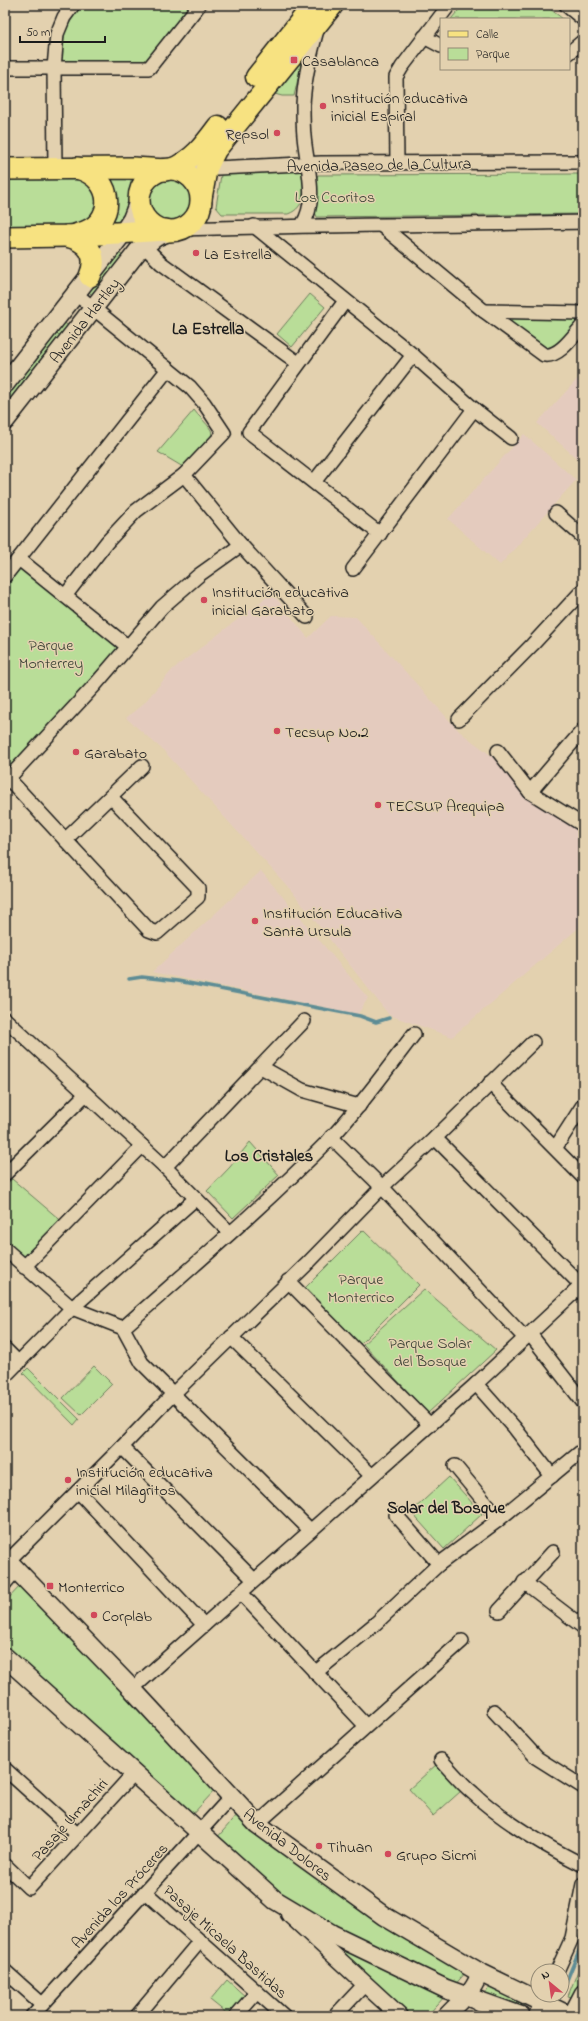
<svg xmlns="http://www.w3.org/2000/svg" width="588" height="2021" font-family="'Indie Flower',sans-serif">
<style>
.built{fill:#e4cbbe}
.green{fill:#b9dd98;stroke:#6a7c5a}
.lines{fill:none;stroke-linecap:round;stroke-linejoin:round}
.stream{stroke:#5d8c95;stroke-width:3.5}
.minor-casing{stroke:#1c1c1c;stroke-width:16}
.tertiary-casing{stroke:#1c1c1c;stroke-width:19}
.secondary-casing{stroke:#1c1c1c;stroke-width:21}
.primary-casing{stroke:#1c1c1c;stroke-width:23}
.trunk-casing{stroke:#1c1c1c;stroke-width:24}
.minor{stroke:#e3d1af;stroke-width:13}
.tertiary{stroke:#e3d1af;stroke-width:16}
.secondary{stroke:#e3d1af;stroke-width:18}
.primary{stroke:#f7e281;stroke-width:20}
.trunk{stroke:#f7e281;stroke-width:21}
.poi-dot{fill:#d1495b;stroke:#e3d1af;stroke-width:1.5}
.labels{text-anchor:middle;stroke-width:3;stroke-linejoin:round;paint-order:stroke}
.poi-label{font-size:16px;fill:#1c1c1c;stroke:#e3d1af;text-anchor:start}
.street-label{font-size:16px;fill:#1c1c1c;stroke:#e3d1af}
.park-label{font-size:16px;fill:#3b4335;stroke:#e3d1af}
.neighbourhood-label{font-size:17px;font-weight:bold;fill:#1c1c1c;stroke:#e3d1af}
</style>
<rect width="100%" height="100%" fill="#e3d1af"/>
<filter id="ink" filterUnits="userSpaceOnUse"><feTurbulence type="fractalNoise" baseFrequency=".025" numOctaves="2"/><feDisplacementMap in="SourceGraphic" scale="8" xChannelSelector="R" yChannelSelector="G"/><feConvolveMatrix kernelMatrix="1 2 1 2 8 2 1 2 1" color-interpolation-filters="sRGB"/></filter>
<g filter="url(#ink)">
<g class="built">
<path d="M 583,373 L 583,464 L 537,423 Z"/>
<path d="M 524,434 L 576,480 L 500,565 L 448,519 Z"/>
<path d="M 272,593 L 308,638 L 331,616 L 356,617 L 459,731 L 501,763 L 524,795 L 583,831 L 583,924 L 452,1037 L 389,1015 L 290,889 L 163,750 L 126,718 L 144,703 L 173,669 Z"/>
<path d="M 261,871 L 368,998 L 358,1014 L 152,972 Z"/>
</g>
<g class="green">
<path d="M 82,5 L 192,5 L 145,64 L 64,62 L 59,60 L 64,31 Z"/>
<path d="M 463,5 L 545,5 L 563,19 L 451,19 Z"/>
<path d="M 303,57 L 294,96 L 282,96 L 271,93 Z"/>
<path d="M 300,171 L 303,172 C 303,190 307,207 288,214 L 222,214 L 216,207 L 221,175 L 224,172 Z"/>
<path d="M 583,174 L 583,214 L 317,217 C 311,206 311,185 318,175 Z"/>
<path d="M 75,176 L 97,190 L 96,215 L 76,226 L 5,226 L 5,178 Z"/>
<path d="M 107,176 L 136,177 L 120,225 L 106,225 Z"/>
<circle cx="170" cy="199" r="21"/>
<path d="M 116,251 L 126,258 L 96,294 L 92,295 L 87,290 Z"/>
<path d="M 310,294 L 325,307 L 292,347 L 277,334 Z"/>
<path d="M 505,317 L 582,318 L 548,352 Z"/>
<path d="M 61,320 L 71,328 L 5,412 L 5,392 Z"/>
<path d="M 194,410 C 198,416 207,423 211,430 C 216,441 190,460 183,467 L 158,452 Z"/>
<path d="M 19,568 L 119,647 L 8,771 L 5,769 L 5,586 Z"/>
<path d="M 250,1142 L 279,1175 L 233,1218 L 207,1191 L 230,1167 Z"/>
<path d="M 12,1179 L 65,1224 L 21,1266 L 5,1251 L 5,1185 Z"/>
<path d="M 363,1230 L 419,1285 L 359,1345 L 304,1289 Z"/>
<path d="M 424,1289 L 496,1350 L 428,1413 L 363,1344 Z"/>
<path d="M 94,1366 L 112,1384 L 81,1415 L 63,1398 Z"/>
<path d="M 28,1368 L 79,1419 L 74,1425 L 23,1373 Z"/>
<path d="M 449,1477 L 482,1514 L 444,1549 L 411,1512 Z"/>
<path d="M 22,1584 L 215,1790 L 190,1817 L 5,1650 L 5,1602 Z"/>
<path d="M 437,1764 L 461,1791 L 433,1816 L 409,1789 Z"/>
<path d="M 238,1814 L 467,1971 L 453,1987 L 310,1918 L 215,1840 Z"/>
<path d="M 347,1949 L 446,1995 L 427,2016 L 408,2016 L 343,1959 L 344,1953 Z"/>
<path d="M 583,1958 L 583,1976 L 574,1998 L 568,1996 Z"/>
<path d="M 227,1980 L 246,1997 L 230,2016 L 210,2000 Z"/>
<path d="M 491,1983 L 525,2001 L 522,2009 L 483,1997 Z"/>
</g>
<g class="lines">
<g class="stream">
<path d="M 129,979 L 142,977 L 178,981 L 360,1016 L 376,1022 L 389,1018"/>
<path d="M 562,1992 L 583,1941"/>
<path d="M 556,2003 L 561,1995"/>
</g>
<defs>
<g id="minor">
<path d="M 566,5 L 583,19"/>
<path d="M 424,37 L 441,46"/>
<path d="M 569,53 L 583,41"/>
<path d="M 5,68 L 149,68 L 199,5"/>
<path d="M 397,163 L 396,77 L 402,67 L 449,5"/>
<path d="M 55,169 L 54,68 L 57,34 L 64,17 L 73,5"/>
<path d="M 175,170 L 321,163 L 583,162"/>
<path d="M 302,225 C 319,201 306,163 304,136 C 303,126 303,115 303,105 C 304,80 310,55 317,30"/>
<path d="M 254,226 L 413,355 L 474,409 L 511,438"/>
<path d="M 382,226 L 484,311 L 544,355 C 559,358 574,335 583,325"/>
<path d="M 180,229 C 314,225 449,225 583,222"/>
<path d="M 144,246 L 161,263 L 298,363"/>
<path d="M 345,301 L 249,432 L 380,534"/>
<path d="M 484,311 L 583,313"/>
<path d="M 184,475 L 241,545 L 307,617"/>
<path d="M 314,482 L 413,355"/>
<path d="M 556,513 L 583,537"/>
<path d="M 19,559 L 127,646"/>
<path d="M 353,569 L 474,409"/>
<path d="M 5,576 L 168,369"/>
<path d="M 65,596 L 107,542 L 136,511 L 184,475 L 224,433 L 204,403 L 190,387 L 76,294"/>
<path d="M 459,719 L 532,645 L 583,590"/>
<path d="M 498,751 L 530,792 L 583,825"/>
<path d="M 5,775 L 149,930 L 157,933 L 198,897 L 198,888 L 111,797"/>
<path d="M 5,782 L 95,685 L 162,607 L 199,575 L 241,545"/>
<path d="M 530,792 L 583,730"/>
<path d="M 65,840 L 142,766"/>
<path d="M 5,1019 L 165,1167 L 230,1233"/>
<path d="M 261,1067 L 302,1090 L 359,1106"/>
<path d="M 490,1083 L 583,1177"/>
<path d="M 331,1137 L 382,1187 L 525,1338"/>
<path d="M 435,1138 L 583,1287"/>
<path d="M 556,1147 L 583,1105"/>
<path d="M 165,1167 L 304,1021"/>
<path d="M 5,1174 L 86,1094"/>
<path d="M 5,1249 L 72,1308 L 123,1328 L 142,1363 L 310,1530"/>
<path d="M 24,1267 L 142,1146"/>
<path d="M 288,1281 L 430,1425"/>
<path d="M 123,1328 C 193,1266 265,1205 331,1138 C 361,1106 387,1069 414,1034"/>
<path d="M 530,1334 L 583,1402"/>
<path d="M 231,1337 L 371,1475"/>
<path d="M 5,1349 L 19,1363"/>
<path d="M 5,1376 L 72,1308 L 195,1199"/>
<path d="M 476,1384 L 514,1427 L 552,1476"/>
<path d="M 122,1447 L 254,1580"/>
<path d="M 455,1466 L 493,1512 L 497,1521"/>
<path d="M 78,1491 L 204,1625"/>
<path d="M 396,1515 L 439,1564"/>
<path d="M 8,1561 L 122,1447 L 173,1394 L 306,1265 L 382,1187 L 435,1138 L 533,1042"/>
<path d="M 524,1582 L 583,1627"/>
<path d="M 5,1583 L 17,1569"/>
<path d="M 241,1593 L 366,1726"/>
<path d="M 499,1611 L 553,1552"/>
<path d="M 315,1673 L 375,1624 L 439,1564 L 497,1521 L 583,1450"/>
<path d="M 132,1689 L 476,1384 L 583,1284"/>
<path d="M 494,1711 L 537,1758 L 583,1787"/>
<path d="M 441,1760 C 451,1771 461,1783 473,1793 C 505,1823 543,1845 583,1865"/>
<path d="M 5,1769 L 78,1835"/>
<path d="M 257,1824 L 462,1641"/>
<path d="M 5,1865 L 29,1888 L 134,1773"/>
<path d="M 145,1892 L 284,2016"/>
<path d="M 5,1971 L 42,2004"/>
<path d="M 557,1971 L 572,1938 L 583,1884"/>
<path d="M 32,2016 L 231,1797"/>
<path d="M 137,2016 L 200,1941"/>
<path d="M 236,2016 L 257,1992"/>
<path d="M 335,2016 L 365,1984"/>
<path d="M 535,2016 L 546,1995"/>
</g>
<g id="tertiary">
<path d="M 289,1914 L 400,2016"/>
<path d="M 446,2016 C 457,2003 477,1990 479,1972"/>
<path d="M 571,2016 L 583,1993"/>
</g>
<g id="secondary">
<path d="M 5,384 L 123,233 L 132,219 L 139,201"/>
<path d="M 5,421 L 138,251 L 156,237 L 171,231"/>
<path d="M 5,1558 L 132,1689 L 257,1824 L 384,1916 L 479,1972 L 570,2016"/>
<path d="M 5,1657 L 275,1900 L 332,1934 L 446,1989 L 521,2016"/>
</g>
<g id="primary">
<path d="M 256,77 L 313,5"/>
<path d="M 171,169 C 193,160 204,145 218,126"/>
<path d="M 201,201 L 207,168 L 216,150 L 333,5"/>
</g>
<g id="trunk">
<path d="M 77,168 C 116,178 117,225 78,234"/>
<path d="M 5,169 L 133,168 L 166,170"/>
<circle cx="170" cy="200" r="31"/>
<path d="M 67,236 C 88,241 99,255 90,276"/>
<path d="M 5,237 L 67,236 L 166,230"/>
</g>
</defs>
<use href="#minor" class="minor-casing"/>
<use href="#tertiary" class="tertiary-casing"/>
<use href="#secondary" class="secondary-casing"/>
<use href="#primary" class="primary-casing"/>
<use href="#trunk" class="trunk-casing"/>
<use href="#minor" class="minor"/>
<use href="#tertiary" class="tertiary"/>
<use href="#secondary" class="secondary"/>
<use href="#primary" class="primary"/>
<use href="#trunk" class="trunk"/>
</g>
</g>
<g class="poi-dot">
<rect x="290" y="56" width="8" height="8" rx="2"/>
<circle cx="323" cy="106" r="4"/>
<circle cx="277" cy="133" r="4"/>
<circle cx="196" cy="253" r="4"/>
<circle cx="204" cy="600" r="4"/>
<circle cx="277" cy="731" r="4"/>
<circle cx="76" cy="752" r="4"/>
<circle cx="378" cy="805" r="4"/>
<circle cx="255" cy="921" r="4"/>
<circle cx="68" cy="1480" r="4"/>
<rect x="46" y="1582" width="8" height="8" rx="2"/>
<circle cx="94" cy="1615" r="4"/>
<circle cx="319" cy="1846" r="4"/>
<circle cx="388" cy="1854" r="4"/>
</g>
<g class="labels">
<g class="poi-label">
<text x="302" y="66">Casablanca</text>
<text x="331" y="103">Institución educativa<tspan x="331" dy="18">inicial Espiral</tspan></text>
<text x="269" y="139" text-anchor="end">Repsol</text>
<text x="204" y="259">La Estrella</text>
<text x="212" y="597">Institución educativa<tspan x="212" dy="18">inicial Garabato</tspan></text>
<text x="285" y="737">Tecsup No.2</text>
<text x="84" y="758">Garabato</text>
<text x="386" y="811">TECSUP Arequipa</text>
<text x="263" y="918">Institución Educativa<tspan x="263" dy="18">Santa Ursula</tspan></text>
<text x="76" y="1477">Institución educativa<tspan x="76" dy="18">inicial Milagritos</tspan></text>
<text x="58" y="1592">Monterrico</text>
<text x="102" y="1621">Corplab</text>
<text x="327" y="1852">Tihuan</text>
<text x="396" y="1860">Grupo Sicmi</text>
</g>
<g class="street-label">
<text transform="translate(379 164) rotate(-1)" y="6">Avenida Paseo de la Cultura</text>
<text transform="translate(84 320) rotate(-52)" y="6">Avenida Hartley</text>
<text transform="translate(69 1819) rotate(-48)" y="6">Pasaje Umachiri</text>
<text transform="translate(288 1844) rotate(38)" y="6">Avenida Dolores</text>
<text transform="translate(119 1895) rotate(-48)" y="6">Avenida los Próceres</text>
<text transform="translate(226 1941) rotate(42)" y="6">Pasaje Micaela Bastidas</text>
</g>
<g class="park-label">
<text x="335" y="202">Los Ccoritos</text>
<text x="51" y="650">Parque<tspan x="51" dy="18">Monterrey</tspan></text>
<text x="361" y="1284">Parque<tspan x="361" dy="18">Monterrico</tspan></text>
<text x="430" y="1348">Parque Solar<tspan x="430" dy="18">del Bosque</tspan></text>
</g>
<g class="neighbourhood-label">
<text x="208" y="334">La Estrella</text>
<text x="269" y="1161">Los Cristales</text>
<text x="446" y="1513">Solar del Bosque</text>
</g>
</g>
<rect width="588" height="2021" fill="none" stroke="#e3d1af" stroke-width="20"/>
<rect x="10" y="10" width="568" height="2001" fill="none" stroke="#1c1c1c" stroke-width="1.5" filter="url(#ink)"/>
<rect x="440" y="18" width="130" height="52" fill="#e3d1af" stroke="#938974"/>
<rect x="448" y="31" width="20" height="6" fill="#f7e281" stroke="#938974"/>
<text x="476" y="38" font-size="12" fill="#1c1c1c">Calle</text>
<rect x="448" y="48" width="20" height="12" fill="#b9dd98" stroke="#938974"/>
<text x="476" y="58" font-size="12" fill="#1c1c1c">Parque</text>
<g transform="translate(550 1983) rotate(331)"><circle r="19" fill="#e3d1af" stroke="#938974"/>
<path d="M0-3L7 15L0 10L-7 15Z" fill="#d1495b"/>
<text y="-6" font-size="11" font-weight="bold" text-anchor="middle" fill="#1c1c1c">N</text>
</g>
<path d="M20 36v6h85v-6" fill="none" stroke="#1c1c1c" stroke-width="2"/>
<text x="26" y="36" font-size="12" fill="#1c1c1c" stroke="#e3d1af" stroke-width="3" paint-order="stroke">50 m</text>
</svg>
